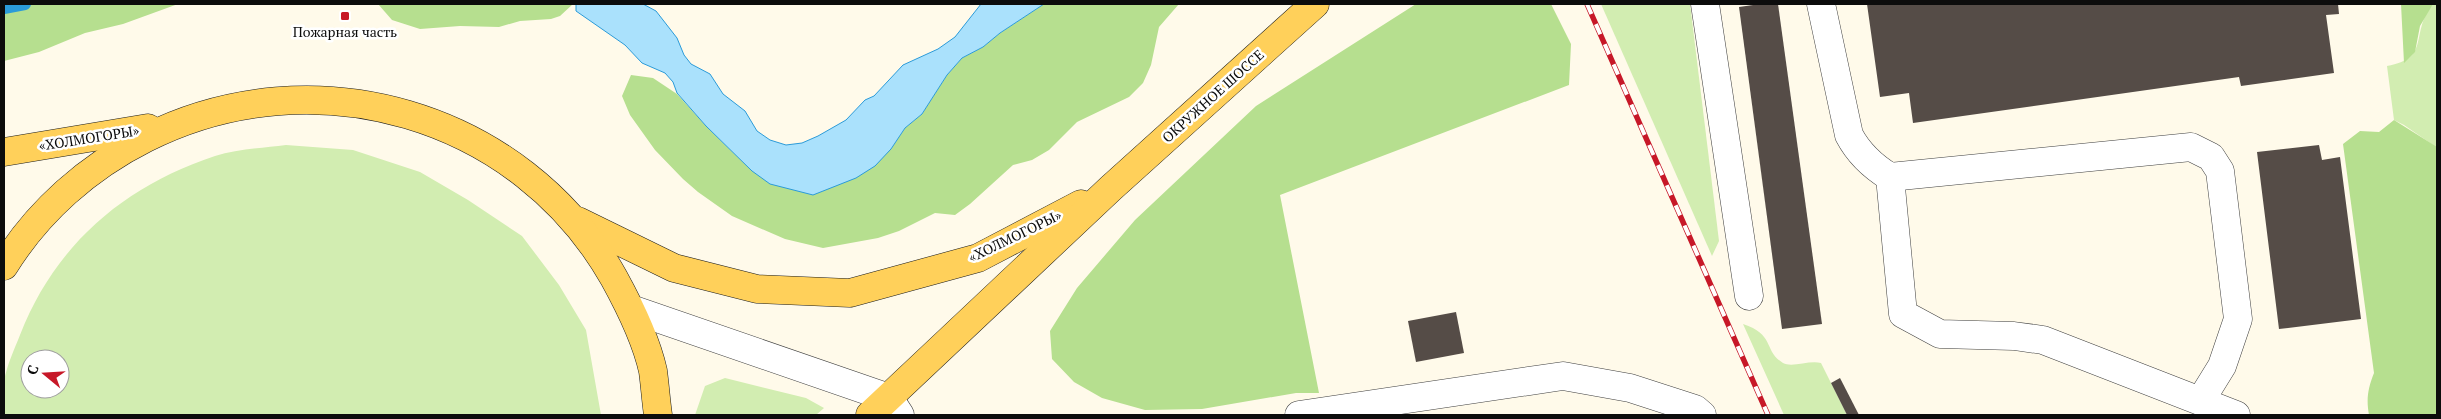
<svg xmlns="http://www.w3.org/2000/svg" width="2441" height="419" font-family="'PT Serif',serif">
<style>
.green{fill:#d2edb1;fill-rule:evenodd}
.forest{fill:#b6df8f}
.water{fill:#aae1fc;stroke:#2b9bd9}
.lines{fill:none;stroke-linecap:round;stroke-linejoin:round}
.stream{stroke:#2b9bd9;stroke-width:12}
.building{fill:#554c47}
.minor-casing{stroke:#3f3f3f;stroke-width:29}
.major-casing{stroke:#1d1d1d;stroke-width:29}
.minor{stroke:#fff;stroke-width:28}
.major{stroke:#ffd05a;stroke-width:28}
.rail-casing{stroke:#c71828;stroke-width:5.5}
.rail{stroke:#fff;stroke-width:4;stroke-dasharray:11;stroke-linecap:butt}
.poi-dot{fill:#c71828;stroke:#fff;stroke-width:2}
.labels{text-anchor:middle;stroke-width:5;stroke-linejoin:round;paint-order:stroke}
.poi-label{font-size:14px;fill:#0c0c0c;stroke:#fff}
.street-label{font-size:14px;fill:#0c0c0c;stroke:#fff}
</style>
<rect width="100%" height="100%" fill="#fffaea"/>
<g class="green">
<path d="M 1601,4 L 1690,4 L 1719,241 L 1712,256 Z"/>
<path d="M 2433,4 L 2437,4 L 2436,147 L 2404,125 L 2394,120 L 2387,66 C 2432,58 2409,33 2433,4 Z"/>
<path d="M 286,145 L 353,150 L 420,172 L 468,200 L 522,236 L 559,285 L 586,330 L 601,415 L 4,415 C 4,404 2,392 4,381 C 7,365 14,350 20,335 C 55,245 124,186 215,156 C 237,149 263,148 286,145 ZM 30,359 L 60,359 L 60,389 L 30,389 Z"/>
<path d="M 1743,324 C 1776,335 1763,351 1783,363 C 1792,368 1809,360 1821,363 L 1847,415 L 1784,415 Z"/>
<path d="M 725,378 L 806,398 L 824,408 L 816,415 L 695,415 L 705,386 Z"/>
</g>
<g class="forest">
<path d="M 4,4 L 178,4 L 123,24 L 85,33 L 39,52 L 4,61 Z"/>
<path d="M 378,4 L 573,4 L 560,16 L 551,19 L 520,21 L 499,27 L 460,26 L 420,29 L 392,20 Z"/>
<path d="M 1044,4 L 1179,4 L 1159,27 L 1151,65 L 1143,83 L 1129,97 L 1077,122 L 1049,150 L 1032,160 L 1013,165 L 970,204 L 955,215 L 935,213 L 899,231 L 878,238 L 823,248 L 785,239 L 732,216 L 698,192 L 683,179 L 655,150 L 630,115 L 622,96 L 631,75 L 653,78 L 677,94 L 706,126 L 752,171 L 891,149 L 905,128 L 922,114 L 947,75 L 962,58 L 983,47 L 1000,33 Z"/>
<path d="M 1416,4 L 1551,4 L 1571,44 L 1569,85 L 1280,195 L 1319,393 L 1296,393 L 1202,409 L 1145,410 L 1102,398 L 1074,382 L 1052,359 L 1050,331 L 1077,288 L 1135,220 L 1256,106 Z"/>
<path d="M 2401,4 L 2433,4 L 2420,26 L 2415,52 L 2404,63 Z"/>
<path d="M 2394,120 L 2437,147 L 2437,415 L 2369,415 C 2366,399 2368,388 2374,373 L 2343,144 L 2360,131 L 2379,132 Z"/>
</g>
<path class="water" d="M 576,4 L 643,4 L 656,11 L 677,38 L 684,55 L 691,64 L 710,74 L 723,94 L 745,111 L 757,131 L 770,140 L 786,145 L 802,143 L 818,136 L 846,120 L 865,100 L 874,96 L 903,65 L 938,49 L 955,37 L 981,4 L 1044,4 L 1000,33 L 983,47 L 962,58 L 947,75 L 922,114 L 905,128 L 891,149 L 875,166 L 856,178 L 813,195 L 770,184 L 752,171 L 706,126 L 677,93 L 673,82 L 665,73 L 642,63 L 625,45 L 576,11 Z"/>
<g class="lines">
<path class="stream" d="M 4,8 L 25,4"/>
</g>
<g class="building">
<path d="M 1760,4 L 1778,4 L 1822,324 L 1782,329 L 1739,7 Z"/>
<path d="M 1867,4 L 2338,4 L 2339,14 L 2326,15 L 2334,73 L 2241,86 L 2239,77 L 1913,123 L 1909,93 L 1880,97 Z"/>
<path d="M 2319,145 L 2322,160 L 2340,157 L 2361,319 L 2279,329 L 2257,152 Z"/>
<path d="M 1456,312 L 1464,353 L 1416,362 L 1408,321 Z"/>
<path d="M 1840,378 L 1859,415 L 1847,415 L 1831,383 Z"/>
</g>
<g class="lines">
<defs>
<g id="minor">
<path d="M 1705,4 L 1749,296"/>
<path d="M 1821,4 L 1849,135 C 1859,154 1872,166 1890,177 L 2191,147 L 2211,157 L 2220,171 L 2238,319 L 2222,366 L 2201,400"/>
<path d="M 1890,177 L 1903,314 L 1940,334 L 2014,336 L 2043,340 L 2236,415"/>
<path d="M 631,309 L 889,398 L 900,415"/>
<path d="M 1299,415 L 1563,376 L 1630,388 L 1695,409 L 1702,415"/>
</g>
<g id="major">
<path d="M 4,152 L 148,128"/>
<path d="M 578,221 L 674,268 L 757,289 L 850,293 L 978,258 L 1081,204"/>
<path d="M 4,266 C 38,211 88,167 146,138 C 313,54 521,113 614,278 C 630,307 646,339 653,371 C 655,386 656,401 658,415"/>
<path d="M 870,415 L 1111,188 L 1315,4"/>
</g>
</defs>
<use href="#minor" class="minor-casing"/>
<use href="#major" class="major-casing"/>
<use href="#minor" class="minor"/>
<use href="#major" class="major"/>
<defs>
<path id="rail" d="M 1587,4 L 1768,415"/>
</defs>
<use href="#rail" class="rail-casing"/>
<use href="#rail" class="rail"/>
</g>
<rect class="poi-dot" x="340" y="11" width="10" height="10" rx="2.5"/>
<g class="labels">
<g class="poi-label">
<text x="345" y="37">Пожарная часть</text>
</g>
<g class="street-label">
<text transform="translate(1213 96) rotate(-42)" y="5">ОКРУЖНОЕ ШОССЕ</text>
<text transform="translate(89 138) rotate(-9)" y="5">«ХОЛМОГОРЫ»</text>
<text transform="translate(1015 236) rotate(-26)" y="5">«ХОЛМОГОРЫ»</text>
</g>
</g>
<rect width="2441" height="419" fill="none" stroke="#0c0c0c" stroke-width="10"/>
<g transform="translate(45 374) rotate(288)"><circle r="24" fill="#ffffff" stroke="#9e9e9e"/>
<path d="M0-4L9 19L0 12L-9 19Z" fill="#c71828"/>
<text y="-8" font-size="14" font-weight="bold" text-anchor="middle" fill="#0c0c0c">С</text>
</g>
</svg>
